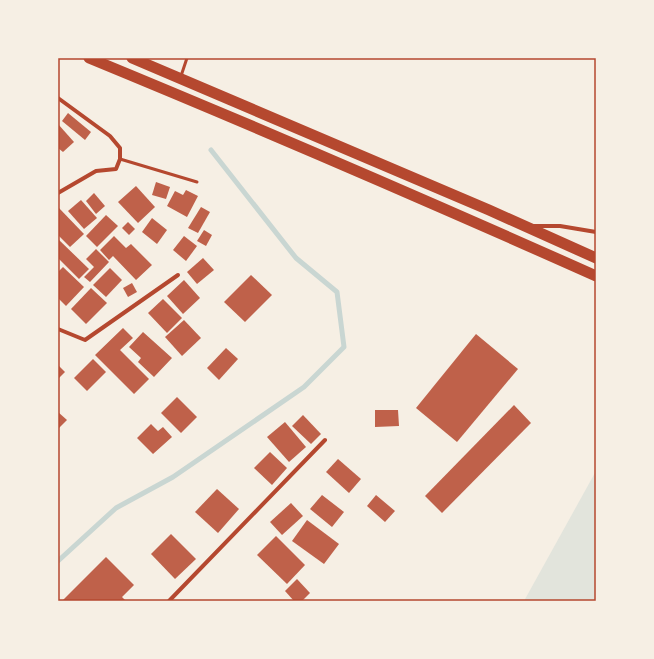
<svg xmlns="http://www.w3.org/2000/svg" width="654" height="659" font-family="Literata,serif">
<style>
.green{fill:#e2e4dc}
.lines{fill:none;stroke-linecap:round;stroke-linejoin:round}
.stream{stroke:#c9d6d2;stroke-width:5}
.building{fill:#bf614a}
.service{stroke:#b5482f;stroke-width:3}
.minor{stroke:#b5482f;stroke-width:4}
.trunk{stroke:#b5482f;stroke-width:11}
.neatline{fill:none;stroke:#b5482f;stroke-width:1.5}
</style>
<rect width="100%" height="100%" fill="#f6efe4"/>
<path class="green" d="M 596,471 L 596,601 L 524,601 Z"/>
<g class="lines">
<path class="stream" d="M 58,561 L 116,508 L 173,477 L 304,387 L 344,347 L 337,292 L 296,258 L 211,150"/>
</g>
<g class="building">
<path d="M 68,113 L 91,132 L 85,140 L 62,121 Z"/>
<path d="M 58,124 L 74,142 L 63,152 L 58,148 Z"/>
<path d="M 156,182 L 170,187 L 166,199 L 152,195 Z"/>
<path d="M 136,186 L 155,207 L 138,223 L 118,202 Z"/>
<path d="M 186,190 L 198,196 L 187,217 L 167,206 L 175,191 L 183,195 Z"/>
<path d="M 94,193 L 105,206 L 96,214 L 86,201 Z"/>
<path d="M 81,200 L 97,218 L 84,229 L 68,211 Z"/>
<path d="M 58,207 L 84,234 L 70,247 L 58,235 Z"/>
<path d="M 201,207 L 210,212 L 198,233 L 188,228 Z"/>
<path d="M 106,215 L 118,226 L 97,247 L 86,236 Z"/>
<path d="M 152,218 L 167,230 L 157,244 L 142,232 Z"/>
<path d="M 128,222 L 135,229 L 129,235 L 122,228 Z"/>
<path d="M 204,230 L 212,235 L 206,246 L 197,241 Z"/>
<path d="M 114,236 L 126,248 L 131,244 L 152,265 L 136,280 L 113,256 L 109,260 L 100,250 Z"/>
<path d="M 184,236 L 197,246 L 186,261 L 173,250 Z"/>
<path d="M 58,239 L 89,269 L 79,279 L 58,258 Z"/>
<path d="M 96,249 L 109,262 L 90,282 L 84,277 L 94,267 L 86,259 Z"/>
<path d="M 203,258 L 214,270 L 197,284 L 187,272 Z"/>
<path d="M 63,267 L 84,287 L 66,306 L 58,298 L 58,272 Z"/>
<path d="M 110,268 L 122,280 L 106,297 L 93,285 Z"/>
<path d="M 251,275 L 272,295 L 245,322 L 224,302 Z"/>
<path d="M 184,280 L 200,298 L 183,314 L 167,296 Z"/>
<path d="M 132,283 L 137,292 L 128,297 L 123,288 Z"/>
<path d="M 91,288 L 107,303 L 86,324 L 71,309 Z"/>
<path d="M 163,299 L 182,318 L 167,333 L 148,313 Z"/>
<path d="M 184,320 L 201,338 L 182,356 L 165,337 Z"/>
<path d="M 123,328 L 133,338 L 120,350 L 149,379 L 134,394 L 95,355 Z"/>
<path d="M 143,332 L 172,358 L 154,377 L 138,362 L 141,358 L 129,347 Z"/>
<path d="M 476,334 L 518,369 L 457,442 L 416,408 Z"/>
<path d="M 226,348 L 238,359 L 219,380 L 207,368 Z"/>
<path d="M 93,359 L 106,372 L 87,391 L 74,378 Z"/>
<path d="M 58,365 L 65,372 L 58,379 Z"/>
<path d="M 177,397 L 197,417 L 181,433 L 161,413 Z"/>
<path d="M 514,405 L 531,423 L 442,513 L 425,496 Z"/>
<path d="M 375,410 L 398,410 L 399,426 L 375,427 Z"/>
<path d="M 58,412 L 67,420 L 59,428 L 58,427 Z"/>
<path d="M 303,415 L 321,434 L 311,444 L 292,426 Z"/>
<path d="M 285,422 L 306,447 L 289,462 L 267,437 Z"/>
<path d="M 151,424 L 158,431 L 163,427 L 172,437 L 153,454 L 137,438 Z"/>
<path d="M 270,452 L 287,468 L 272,485 L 254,468 Z"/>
<path d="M 338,459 L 361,479 L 349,493 L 326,472 Z"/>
<path d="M 217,489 L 239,509 L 218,533 L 195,512 Z"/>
<path d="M 322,495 L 344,512 L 332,527 L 310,509 Z"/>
<path d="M 376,495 L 395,511 L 385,522 L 367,506 Z"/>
<path d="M 291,503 L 303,516 L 282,535 L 270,522 Z"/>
<path d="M 307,520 L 339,544 L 324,564 L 292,541 Z"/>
<path d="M 171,534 L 196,559 L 175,579 L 151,554 Z"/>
<path d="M 276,536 L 305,565 L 287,584 L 257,555 Z"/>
<path d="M 106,557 L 134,585 L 122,597 L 126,601 L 62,601 Z"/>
<path d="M 297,579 L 310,593 L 302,601 L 294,601 L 285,591 Z"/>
</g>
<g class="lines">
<g class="service">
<path d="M 181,76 L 187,58"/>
<path d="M 120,159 L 197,182"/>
</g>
<g class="minor">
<path d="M 58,98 L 110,136 L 120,148 L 120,159 L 116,169 L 96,171 L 58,193"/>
<path d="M 533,226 L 560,226 L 596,232"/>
<path d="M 58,329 L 85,340 L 178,275"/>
<path d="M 169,601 L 325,440"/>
</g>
<g class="trunk">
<path d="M 89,58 C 259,128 428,201 596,276"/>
<path d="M 132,58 L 489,210 L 596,258"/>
</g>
</g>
<rect width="654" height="659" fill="none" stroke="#f6efe4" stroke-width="118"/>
<rect x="59" y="59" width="536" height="541" class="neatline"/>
</svg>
